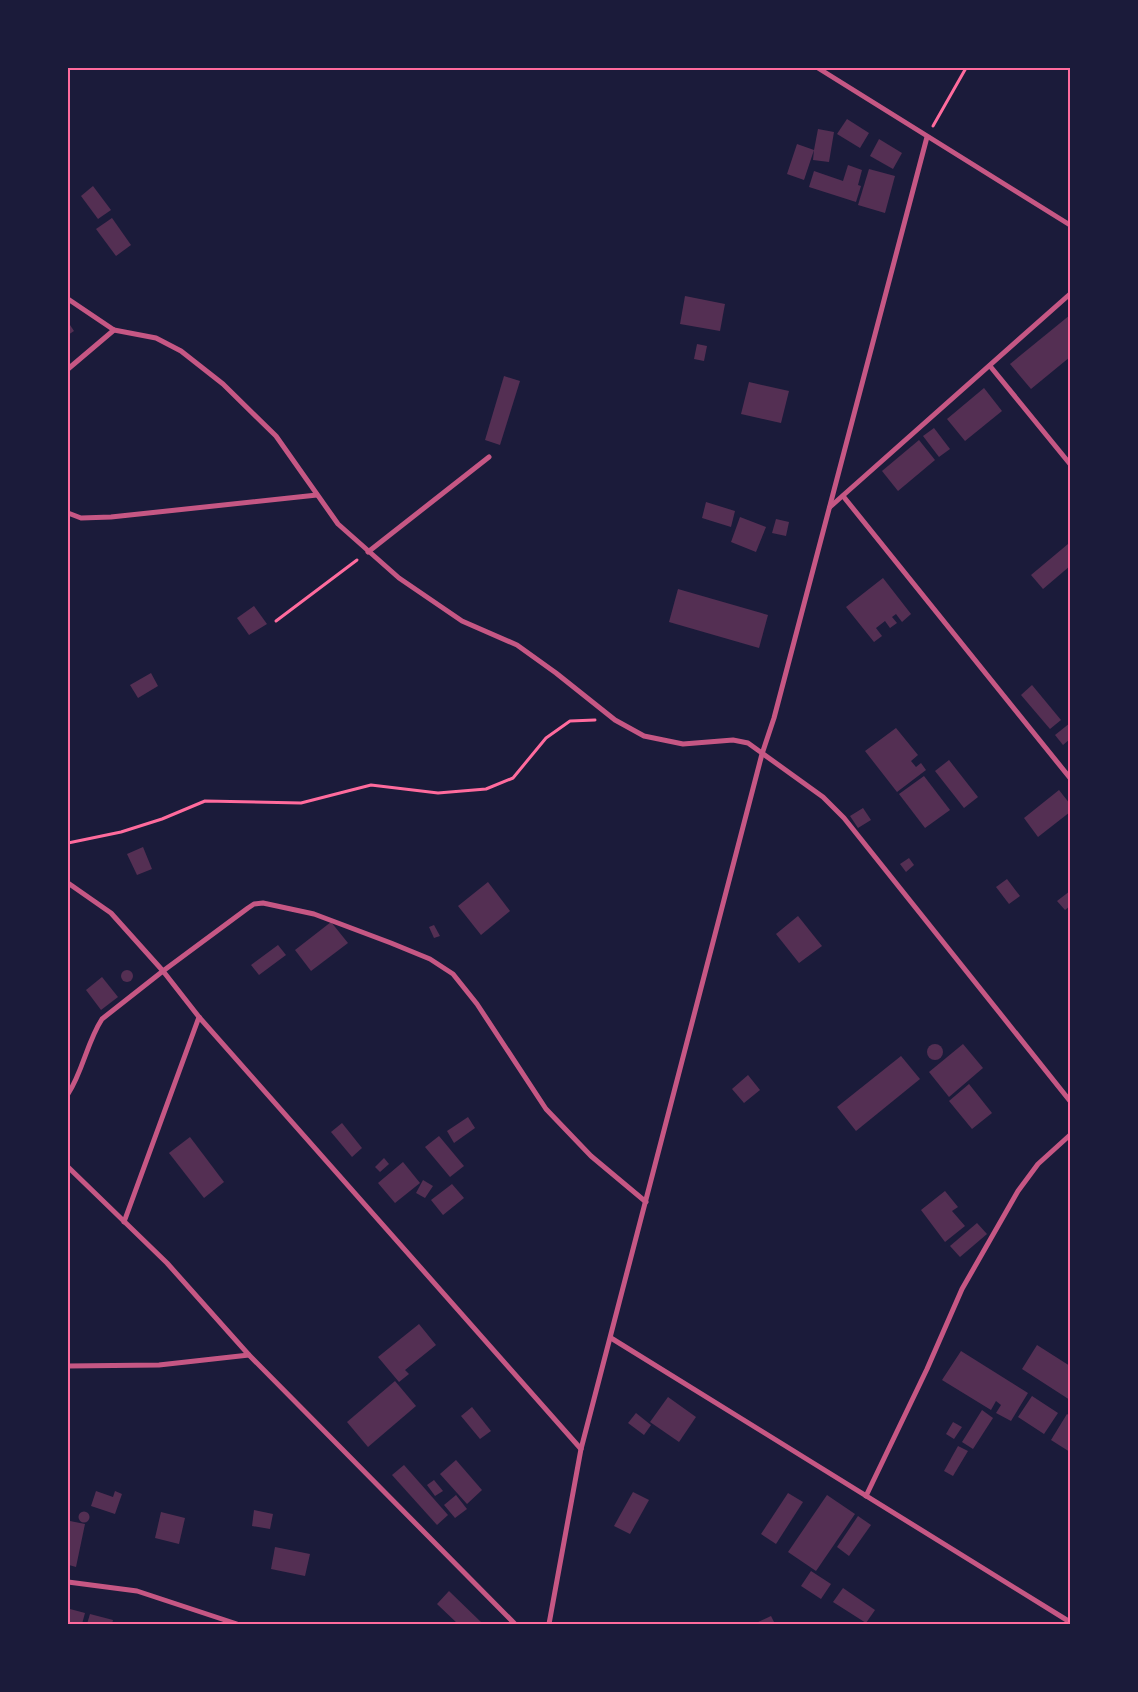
<svg xmlns="http://www.w3.org/2000/svg" width="1138" height="1692" font-family="Arial,sans-serif">
<style>
.building{fill:#542f53}
.lines{fill:none;stroke-linecap:round;stroke-linejoin:round}
.path{stroke:#ff6b9d;stroke-width:3}
.minor{stroke:#c65784;stroke-width:5}
.neatline{fill:none;stroke:#ff6b9d;stroke-width:2}
</style>
<rect width="100%" height="100%" fill="#1b1b3a"/>
<g class="building">
<path d="M 847,119 L 869,133 L 860,148 L 837,134 Z"/>
<path d="M 818,129 L 834,132 L 829,162 L 813,160 L 814,150 L 804,180 L 787,174 L 797,144 L 814,150 Z"/>
<path d="M 879,139 L 902,153 L 893,169 L 870,156 Z"/>
<path d="M 848,165 L 862,170 L 858,185 L 861,186 L 856,202 L 809,187 L 814,171 L 843,181 Z"/>
<path d="M 869,169 L 895,176 L 885,213 L 858,205 Z"/>
<path d="M 93,186 L 111,210 L 98,219 L 81,196 Z"/>
<path d="M 112,218 L 131,245 L 116,256 L 96,229 Z"/>
<path d="M 685,296 L 725,304 L 720,331 L 680,324 Z"/>
<path d="M 1070,315 L 1070,357 L 1031,389 L 1010,364 Z"/>
<path d="M 68,322 L 74,331 L 68,335 Z"/>
<path d="M 697,344 L 707,346 L 704,361 L 694,359 Z"/>
<path d="M 504,376 L 520,381 L 500,445 L 485,440 Z"/>
<path d="M 749,382 L 789,391 L 781,423 L 741,414 Z"/>
<path d="M 984,388 L 1002,411 L 965,441 L 947,419 Z"/>
<path d="M 934,428 L 950,449 L 939,457 L 923,436 Z"/>
<path d="M 919,440 L 935,460 L 898,491 L 882,471 Z"/>
<path d="M 706,502 L 735,511 L 731,527 L 702,518 Z"/>
<path d="M 740,517 L 766,527 L 756,552 L 731,542 Z"/>
<path d="M 776,519 L 789,522 L 786,536 L 772,533 Z"/>
<path d="M 1068,544 L 1070,547 L 1070,566 L 1043,589 L 1031,575 Z"/>
<path d="M 883,578 L 911,614 L 902,622 L 896,614 L 892,617 L 897,623 L 890,628 L 885,621 L 876,628 L 882,636 L 874,642 L 846,607 Z"/>
<path d="M 678,589 L 768,615 L 759,648 L 669,622 Z"/>
<path d="M 254,606 L 267,624 L 249,635 L 237,618 Z"/>
<path d="M 151,673 L 158,686 L 138,698 L 130,685 Z"/>
<path d="M 1032,685 L 1061,720 L 1050,729 L 1021,695 Z"/>
<path d="M 1070,723 L 1070,739 L 1063,745 L 1055,735 Z"/>
<path d="M 896,728 L 918,755 L 911,761 L 916,767 L 921,763 L 926,770 L 897,792 L 865,751 Z"/>
<path d="M 949,760 L 978,797 L 964,808 L 935,771 Z"/>
<path d="M 924,776 L 950,810 L 925,828 L 899,794 Z"/>
<path d="M 1059,790 L 1070,804 L 1070,812 L 1038,837 L 1024,818 Z"/>
<path d="M 863,808 L 871,820 L 858,828 L 850,816 Z"/>
<path d="M 143,847 L 152,869 L 137,875 L 127,854 Z"/>
<path d="M 909,858 L 914,865 L 906,872 L 900,864 Z"/>
<path d="M 1007,879 L 1020,896 L 1009,904 L 996,887 Z"/>
<path d="M 488,882 L 510,911 L 481,935 L 458,906 Z"/>
<path d="M 1070,891 L 1070,906 L 1065,910 L 1057,901 Z"/>
<path d="M 798,916 L 822,946 L 799,963 L 776,934 Z"/>
<path d="M 331,922 L 348,943 L 311,971 L 295,950 Z"/>
<path d="M 434,925 L 440,936 L 434,938 L 429,927 Z"/>
<path d="M 278,945 L 286,955 L 259,975 L 251,965 Z"/>
<circle cx="127" cy="976" r="6"/>
<path d="M 102,977 L 118,997 L 101,1010 L 86,990 Z"/>
<circle cx="935" cy="1052" r="8"/>
<path d="M 963,1044 L 983,1068 L 949,1097 L 929,1072 Z"/>
<path d="M 901,1056 L 920,1079 L 856,1131 L 837,1107 Z"/>
<path d="M 748,1075 L 760,1090 L 744,1103 L 732,1089 Z"/>
<path d="M 969,1084 L 992,1113 L 972,1129 L 949,1101 Z"/>
<path d="M 468,1117 L 475,1128 L 454,1143 L 447,1131 Z"/>
<path d="M 342,1123 L 362,1148 L 352,1157 L 331,1132 Z"/>
<path d="M 439,1136 L 464,1166 L 450,1177 L 425,1147 Z"/>
<path d="M 190,1137 L 224,1182 L 204,1198 L 169,1153 Z"/>
<path d="M 384,1158 L 389,1164 L 380,1172 L 375,1167 Z"/>
<path d="M 403,1162 L 420,1183 L 395,1203 L 378,1183 Z"/>
<path d="M 423,1180 L 433,1186 L 425,1198 L 416,1193 Z"/>
<path d="M 452,1184 L 464,1198 L 443,1215 L 431,1200 Z"/>
<path d="M 945,1191 L 958,1207 L 952,1211 L 965,1226 L 945,1242 L 921,1210 Z"/>
<path d="M 977,1223 L 987,1234 L 960,1257 L 950,1246 Z"/>
<path d="M 419,1324 L 436,1345 L 405,1370 L 409,1374 L 399,1382 L 378,1357 Z"/>
<path d="M 1037,1345 L 1070,1366 L 1070,1400 L 1022,1369 Z"/>
<path d="M 961,1351 L 1028,1393 L 1011,1421 L 996,1413 L 1001,1405 L 996,1401 L 991,1410 L 942,1380 Z"/>
<path d="M 395,1381 L 416,1406 L 368,1447 L 347,1422 Z"/>
<path d="M 1032,1396 L 1058,1413 L 1044,1434 L 1018,1417 Z"/>
<path d="M 668,1397 L 696,1417 L 679,1442 L 650,1422 Z"/>
<path d="M 472,1407 L 491,1431 L 480,1439 L 461,1416 Z"/>
<path d="M 982,1410 L 993,1418 L 973,1449 L 962,1442 Z"/>
<path d="M 636,1413 L 651,1425 L 644,1435 L 628,1423 Z"/>
<path d="M 1067,1414 L 1070,1416 L 1070,1452 L 1051,1440 Z"/>
<path d="M 953,1422 L 962,1427 L 954,1439 L 946,1434 Z"/>
<path d="M 958,1446 L 968,1451 L 953,1476 L 944,1471 Z"/>
<path d="M 456,1460 L 482,1490 L 467,1504 L 440,1474 Z"/>
<path d="M 404,1465 L 448,1515 L 437,1525 L 392,1475 Z"/>
<path d="M 434,1480 L 443,1491 L 435,1496 L 427,1485 Z"/>
<path d="M 96,1491 L 113,1497 L 115,1491 L 122,1494 L 115,1514 L 91,1506 Z"/>
<path d="M 633,1492 L 649,1500 L 630,1534 L 614,1526 Z"/>
<path d="M 788,1493 L 803,1502 L 776,1544 L 761,1534 Z"/>
<path d="M 456,1495 L 467,1509 L 455,1518 L 444,1505 Z"/>
<path d="M 827,1495 L 855,1514 L 816,1571 L 788,1552 Z"/>
<path d="M 254,1510 L 273,1514 L 270,1529 L 252,1526 Z"/>
<circle cx="84" cy="1517" r="5.5"/>
<path d="M 161,1512 L 185,1518 L 179,1544 L 155,1538 Z"/>
<path d="M 858,1516 L 871,1525 L 849,1556 L 837,1547 Z"/>
<path d="M 70,1521 L 85,1524 L 76,1567 L 69,1565 L 70,1557 L 68,1557 L 68,1533 Z"/>
<path d="M 275,1547 L 310,1554 L 305,1576 L 271,1569 Z"/>
<path d="M 811,1571 L 831,1584 L 821,1599 L 801,1586 Z"/>
<path d="M 843,1588 L 875,1610 L 866,1623 L 833,1602 Z"/>
<path d="M 449,1591 L 483,1624 L 458,1624 L 437,1604 Z"/>
<path d="M 70,1609 L 85,1613 L 82,1624 L 68,1624 Z"/>
<path d="M 90,1614 L 113,1620 L 112,1624 L 87,1624 Z"/>
<path d="M 771,1616 L 775,1624 L 754,1624 Z"/>
</g>
<g class="lines">
<g class="path">
<path d="M 933,126 L 966,68"/>
<path d="M 276,621 L 357,560"/>
<path d="M 68,843 L 121,832 L 162,819 L 205,801 L 301,803 L 371,785 L 438,793 L 486,789 L 513,778 L 546,738 L 570,721 L 595,720"/>
</g>
<g class="minor">
<path d="M 818,68 L 1070,225"/>
<path d="M 68,299 L 114,330 L 156,338 L 181,351 L 223,384 L 276,436 L 338,524 L 399,578 L 462,621 L 517,645 L 556,673 L 615,720 L 644,736 L 683,744 L 733,740 L 748,743 L 823,797 L 844,818 L 1070,1101"/>
<path d="M 990,366 L 1070,464"/>
<path d="M 68,369 L 114,330"/>
<path d="M 843,496 L 1070,778"/>
<path d="M 830,507 L 1070,294"/>
<path d="M 68,513 L 81,518 L 111,517 L 317,495"/>
<path d="M 368,552 L 489,457"/>
<path d="M 68,883 L 111,913 L 163,971 L 248,908 L 254,904 L 263,903 L 314,914 L 391,943 L 430,959 L 453,974 L 477,1004 L 546,1109 L 591,1156 L 646,1202"/>
<path d="M 68,1094 C 83,1071 87,1042 102,1019 L 163,971 L 199,1017 L 581,1449"/>
<path d="M 68,1167 L 167,1263 L 249,1355 L 515,1624"/>
<path d="M 124,1222 L 199,1017"/>
<path d="M 611,1338 L 1070,1622"/>
<path d="M 68,1366 L 159,1365 L 249,1355"/>
<path d="M 866,1496 L 927,1369 L 962,1289 L 1018,1191 L 1038,1164 L 1070,1135"/>
<path d="M 68,1582 L 137,1591 L 237,1624"/>
<path d="M 549,1624 L 581,1449 L 762,754 L 774,718 L 927,137"/>
</g>
</g>
<rect width="1138" height="1692" fill="none" stroke="#1b1b3a" stroke-width="138"/>
<rect x="69" y="69" width="1000" height="1554" class="neatline"/>
</svg>
